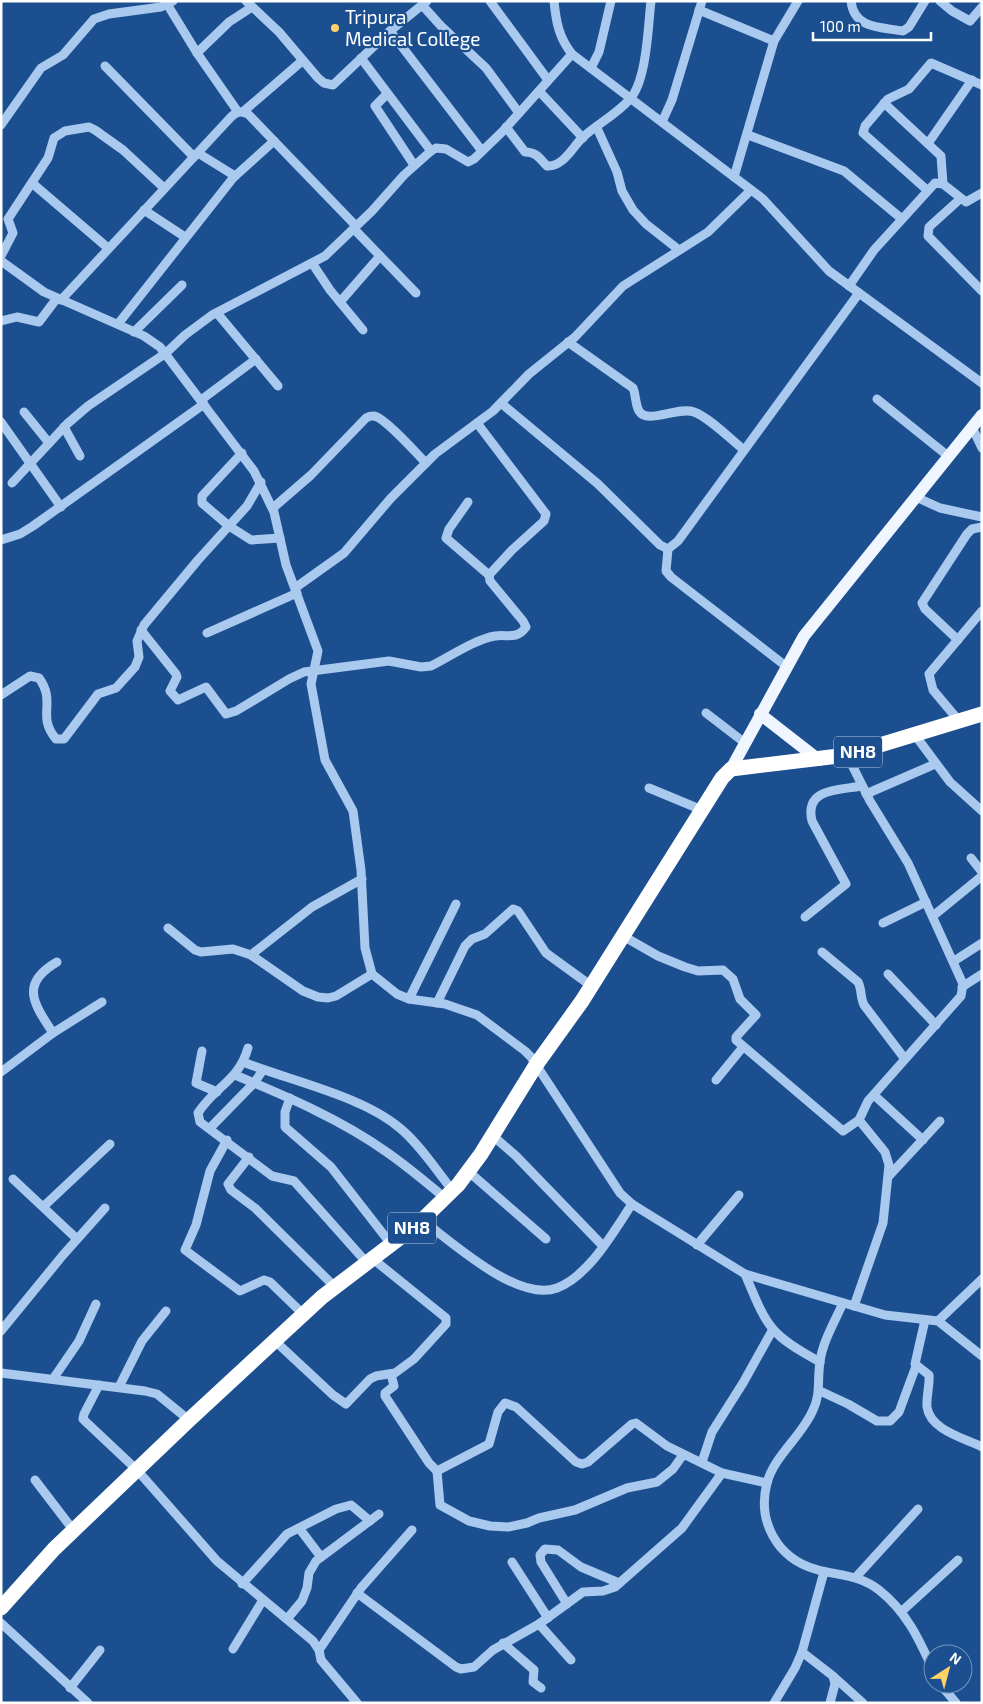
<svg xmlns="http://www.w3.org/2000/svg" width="983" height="1704" font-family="'Exo 2',sans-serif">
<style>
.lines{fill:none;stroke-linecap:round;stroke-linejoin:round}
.minor{stroke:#a9c9ee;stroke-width:9}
.major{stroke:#f0f6ff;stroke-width:12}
.highway{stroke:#fff;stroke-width:15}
.poi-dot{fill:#ffd166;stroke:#1b4f8f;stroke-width:2}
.labels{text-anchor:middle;stroke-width:4.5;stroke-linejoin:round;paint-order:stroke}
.shield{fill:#1b4f8f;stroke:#bbcadd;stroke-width:1}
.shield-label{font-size:18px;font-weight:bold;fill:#fff}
.poi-label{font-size:19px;fill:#fff;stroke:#1b4f8f;text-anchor:start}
</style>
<rect width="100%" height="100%" fill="#1b4f8f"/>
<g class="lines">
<g class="minor">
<path d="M 246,1 L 279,32 L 318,78 L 324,83 L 333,85 L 390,31 L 427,1"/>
<path d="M 490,1 L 548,80"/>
<path d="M 554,1 C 556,22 559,38 572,54 L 763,199 L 829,271 L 982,383"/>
<path d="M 851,1 C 854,29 880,27 903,31 L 909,27 L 925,1"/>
<path d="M 940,1 L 952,11 L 970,21 L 982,7"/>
<path d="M 167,4 L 197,53 L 238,112"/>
<path d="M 422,5 L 441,26 L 486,68 L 519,113"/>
<path d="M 699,10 L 774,41"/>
<path d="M 390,31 L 482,151"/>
<path d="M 197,53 L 229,22 L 252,7"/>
<path d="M 361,58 L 431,151"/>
<path d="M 105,66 L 194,157"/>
<path d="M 591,68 L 599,52 L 611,1"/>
<path d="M 539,91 L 583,138"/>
<path d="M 387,94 L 375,106 L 414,165"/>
<path d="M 884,103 L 941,156 L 943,184"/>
<path d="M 244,111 L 302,61"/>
<path d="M 662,122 L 672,100 L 702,1"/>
<path d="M 1,125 L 41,68 L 63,55 L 94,19 L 109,14 L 161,7 L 173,1"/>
<path d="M 506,127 L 525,152 C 537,152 540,159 547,166 C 563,167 572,148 582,138 C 597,124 616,115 630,99 C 647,80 648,26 651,1"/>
<path d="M 597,128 L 617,172 L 622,191 L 633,210 L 646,224 L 679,250"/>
<path d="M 748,135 L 844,171 L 902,219"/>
<path d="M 929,142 L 972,80"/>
<path d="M 198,153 L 235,176"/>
<path d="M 734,177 L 774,41 L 798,1"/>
<path d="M 32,183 L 108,248"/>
<path d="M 927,190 L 863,133 L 865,126 L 888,99 L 909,89 L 931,63 L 982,85"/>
<path d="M 960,199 L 929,227 L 928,236 L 982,291"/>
<path d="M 144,210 L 185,237"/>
<path d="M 354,229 L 416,293"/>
<path d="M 1,256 L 13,233 L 8,219 L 48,158 L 54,138 L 65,131 L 89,127 L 95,130 L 123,150 L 164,188"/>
<path d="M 1,261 L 44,292 L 144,336 L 160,347 L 254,471 L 274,512 L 286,565 L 318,651 L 311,684 L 325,760 L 353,811 L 361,870 L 365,948 L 372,974 L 397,994 L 409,999 L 445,1004 L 477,1015 L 525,1051 L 531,1057 L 620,1193 L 632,1204 L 745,1274 L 885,1315 L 938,1321 L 982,1356"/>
<path d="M 312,263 L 330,290 L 363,330"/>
<path d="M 849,286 L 874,250 L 935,183 L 943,184 L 966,202 L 982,193"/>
<path d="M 61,300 L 231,117 C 236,112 241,110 248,114 L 356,226"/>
<path d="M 340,302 L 380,256"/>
<path d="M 217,313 L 278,386"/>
<path d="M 1,321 L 17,317 L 39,322 L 57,298"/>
<path d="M 118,324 L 233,178 L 274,141"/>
<path d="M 134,332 L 182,285"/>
<path d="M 568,342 L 633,388 C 636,395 635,404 639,411 C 647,425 678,406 694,412 C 710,418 730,439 744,450"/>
<path d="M 877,399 L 948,456"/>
<path d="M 201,400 L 256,359"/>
<path d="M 501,403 L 598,484 L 660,545 L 668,549 L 678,541 L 859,293"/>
<path d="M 24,412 L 49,443"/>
<path d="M 1,422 L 61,507"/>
<path d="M 64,427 L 80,456"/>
<path d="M 972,427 L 982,448"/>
<path d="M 242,453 L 202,496 L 202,503 L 229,526 L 251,540 L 280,538"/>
<path d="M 12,483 L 67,424 L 88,406 L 166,353 L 185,335 L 212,315 L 325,256 L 372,211 L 404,175 L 431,151 L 436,148 L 446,149 L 468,162 L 474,159 L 503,131 L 572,54"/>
<path d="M 916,497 L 940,508 L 982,517"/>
<path d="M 468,502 L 449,529 L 446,538 L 489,575"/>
<path d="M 273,508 L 311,475 L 366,418 C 370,416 373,415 377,417 C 391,424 414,451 426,463"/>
<path d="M 1,540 L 20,534 L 33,526 L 204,404"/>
<path d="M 668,549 L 666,571 L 671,577 L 787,667"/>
<path d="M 295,588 L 344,553 L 391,498 L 435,454 L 493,411 L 529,374 L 575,337 L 623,286 L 708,232 L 751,190"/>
<path d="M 141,630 L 176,674 L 177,677 L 170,691 L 178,700 L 206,687 L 226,714 L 236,711 L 289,679 L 304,672 L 389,661 L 421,667 L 431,666 C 449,657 476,639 495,636 C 507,634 517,640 526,627 L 523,621 L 490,581 L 489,575 L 512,550 L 544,521 L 546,514 L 477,423"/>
<path d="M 207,633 L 297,593"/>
<path d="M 958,640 L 925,609 L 922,603 L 967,534 L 972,529 L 982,527"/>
<path d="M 1,695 L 30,676 L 39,678 C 57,703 36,715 56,739 L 64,739 L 98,694 L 116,688 L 135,667 L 139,657 L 137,641 L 144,625 L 198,560 L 247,506 L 261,482"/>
<path d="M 706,713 L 745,743"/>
<path d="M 959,721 L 933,690 L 929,674 L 982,611"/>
<path d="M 915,735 L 950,782 L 982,811"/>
<path d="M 847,755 L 870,801 L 908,863 L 963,984 L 961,996 L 868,1101 L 859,1120 L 885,1152 L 889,1165 L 883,1223 L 854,1306"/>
<path d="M 649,788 L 702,810"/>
<path d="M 866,794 L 935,764"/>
<path d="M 971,858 L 982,872"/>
<path d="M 933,916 L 982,876"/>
<path d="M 805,917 L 846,884 L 812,821 C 804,788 839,790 862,786"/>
<path d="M 883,923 L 926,902"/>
<path d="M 168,928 L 195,950 L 201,952 L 233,949 L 251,955 L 303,991 L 318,997 L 328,998 L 336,996 L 372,974"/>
<path d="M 623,936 L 658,956 L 685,967 L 698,971 L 723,970 L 733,979 L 740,999 L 756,1015 L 736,1037 L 736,1040 L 843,1131 L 859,1120"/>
<path d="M 822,952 L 858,982 C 862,989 860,997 864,1005 L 905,1059"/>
<path d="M 251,955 L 312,907 L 362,879"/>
<path d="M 954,961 L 982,943"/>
<path d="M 888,974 L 936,1025"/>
<path d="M 962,987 L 982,974"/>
<path d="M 409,999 L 456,904"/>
<path d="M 437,1003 L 465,946 L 472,939 L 485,934 L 513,909 L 518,911 L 546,953 L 590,985"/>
<path d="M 53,1033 C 34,1004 19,984 57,962"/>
<path d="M 248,1048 C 238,1082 215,1086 198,1113 L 200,1122 L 272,1176 L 294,1181 L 367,1263"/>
<path d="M 202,1051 L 196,1083 L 217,1092"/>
<path d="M 243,1062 C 291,1081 363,1096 401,1129 C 421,1146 436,1170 453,1191"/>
<path d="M 1,1072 L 53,1033 L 102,1002"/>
<path d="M 235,1075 C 288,1097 342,1120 388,1153 C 408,1167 427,1183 445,1198"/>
<path d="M 716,1080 L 743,1047"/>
<path d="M 874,1095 L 923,1140"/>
<path d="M 290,1098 L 285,1112 L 285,1127 L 331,1167 L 391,1244"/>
<path d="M 210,1128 L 254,1083 L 263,1070"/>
<path d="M 493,1136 L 516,1156 L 603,1246"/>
<path d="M 227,1140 L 210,1171 L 196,1225 L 185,1250 L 240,1291 L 264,1280 L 270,1282 L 303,1314"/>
<path d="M 249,1157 L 228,1184 L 231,1190 L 255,1208 L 335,1287"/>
<path d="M 469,1172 L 546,1239"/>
<path d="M 888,1177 L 940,1121"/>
<path d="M 13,1179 L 77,1239"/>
<path d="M 44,1206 L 110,1144"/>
<path d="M 422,1220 C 452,1242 518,1303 557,1288 C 589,1276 614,1231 632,1204"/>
<path d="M 697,1245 L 739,1195"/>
<path d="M 745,1274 C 767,1326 768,1334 820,1362"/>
<path d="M 843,1303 C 835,1321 822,1343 820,1362 C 817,1380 821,1394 813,1410 C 802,1436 774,1456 767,1483 C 757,1521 777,1558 815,1569 C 837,1576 859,1574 879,1590 C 906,1611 919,1639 933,1670"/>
<path d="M 925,1320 L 915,1364 L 929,1375 C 930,1386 926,1396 927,1407 C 930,1430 964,1438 982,1447"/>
<path d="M 938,1321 L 982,1279"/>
<path d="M 1,1331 L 63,1255 L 105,1208"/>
<path d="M 275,1341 L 333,1395 L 346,1404 L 370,1379 L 376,1376 L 395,1373 L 414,1359 L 446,1324 L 446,1318 L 373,1259"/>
<path d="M 1,1373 L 145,1391 L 157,1394 L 189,1420"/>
<path d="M 391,1374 L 394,1386 L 385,1393 L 385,1396 L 429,1463 L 437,1471 L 489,1444 L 498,1412 L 505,1403 L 516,1407 L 576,1462 L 582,1464 L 588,1462 L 632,1424 L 636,1423 L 667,1446 L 722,1473 L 767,1483"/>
<path d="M 53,1379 L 79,1341 L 96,1304"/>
<path d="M 99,1385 L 84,1414 L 83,1419 L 86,1422 L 137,1470 L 217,1561 L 313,1641 L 319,1650 L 321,1660 L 357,1703"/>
<path d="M 119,1387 L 142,1341 L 166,1311"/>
<path d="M 820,1391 L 848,1404 L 877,1421 L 890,1421 L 899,1412 L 916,1366"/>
<path d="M 702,1462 L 712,1432 L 743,1383 L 772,1331"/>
<path d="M 437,1471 L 440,1505 L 469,1521 L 490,1526 L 508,1527 L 527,1523 L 539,1518 L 575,1510 L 627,1488 L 657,1482 L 673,1469 L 683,1455"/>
<path d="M 35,1480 L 74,1531"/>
<path d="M 299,1528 L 321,1557"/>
<path d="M 512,1562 L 548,1618"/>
<path d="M 856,1577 L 918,1509"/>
<path d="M 242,1584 L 287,1534 L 336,1509 L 351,1505 L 370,1521"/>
<path d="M 357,1593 L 456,1667 L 461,1669 L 474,1667 L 493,1650 L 539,1624 L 583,1592 L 603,1591 L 615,1587 L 682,1528 L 722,1473"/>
<path d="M 567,1604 L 541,1562 L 540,1555 L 545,1549 L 558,1550 L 581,1567 L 619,1583"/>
<path d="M 901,1612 L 958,1560"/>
<path d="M 287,1619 L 302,1601 L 307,1588 L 309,1573 L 316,1561 L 379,1514"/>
<path d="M 1,1623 L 88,1703"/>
<path d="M 539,1624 L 571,1660"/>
<path d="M 503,1643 L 534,1670 L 533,1682 L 541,1688"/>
<path d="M 233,1649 L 263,1600"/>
<path d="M 319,1650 L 361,1588 L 412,1530"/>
<path d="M 802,1652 L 833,1676 L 835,1684 L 830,1703"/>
<path d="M 834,1677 L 863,1703"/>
<path d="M 940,1684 L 956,1703"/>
<path d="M 70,1688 L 100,1650"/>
<path d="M 774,1703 L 795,1668 L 802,1652 L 824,1572"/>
</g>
<g class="major">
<path d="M 760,714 L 819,760"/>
<path d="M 731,769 L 804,636 L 982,415"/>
</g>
<path class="highway" d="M 1,1608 L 54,1549 L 189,1420 L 322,1297 L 418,1224 L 458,1185 L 481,1154 L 536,1065 L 582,1001 L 722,778 L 731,769 L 847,755 L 982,714"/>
</g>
<circle class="poi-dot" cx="335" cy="28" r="5"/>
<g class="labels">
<g class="shield">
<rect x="834" y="736.5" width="48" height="31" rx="4"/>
<rect x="388" y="1212.5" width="48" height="31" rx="4"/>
</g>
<g class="shield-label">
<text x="858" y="758">NH8</text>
<text x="412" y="1234">NH8</text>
</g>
<g class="poi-label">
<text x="345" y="24">Tripura<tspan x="345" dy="22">Medical College</tspan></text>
</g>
</g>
<rect width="983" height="1704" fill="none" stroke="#ffffff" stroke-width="5"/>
<g transform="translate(948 1669) rotate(36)"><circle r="24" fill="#1b4f8f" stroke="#7695bc"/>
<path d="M0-4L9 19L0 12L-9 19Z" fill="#ffd166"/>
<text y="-8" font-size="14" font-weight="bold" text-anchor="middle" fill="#ffffff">N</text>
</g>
<path d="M813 32v8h118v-8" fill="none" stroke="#ffffff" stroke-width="2.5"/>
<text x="820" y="32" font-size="15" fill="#ffffff" stroke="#1b4f8f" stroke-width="4" paint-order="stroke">100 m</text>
</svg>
